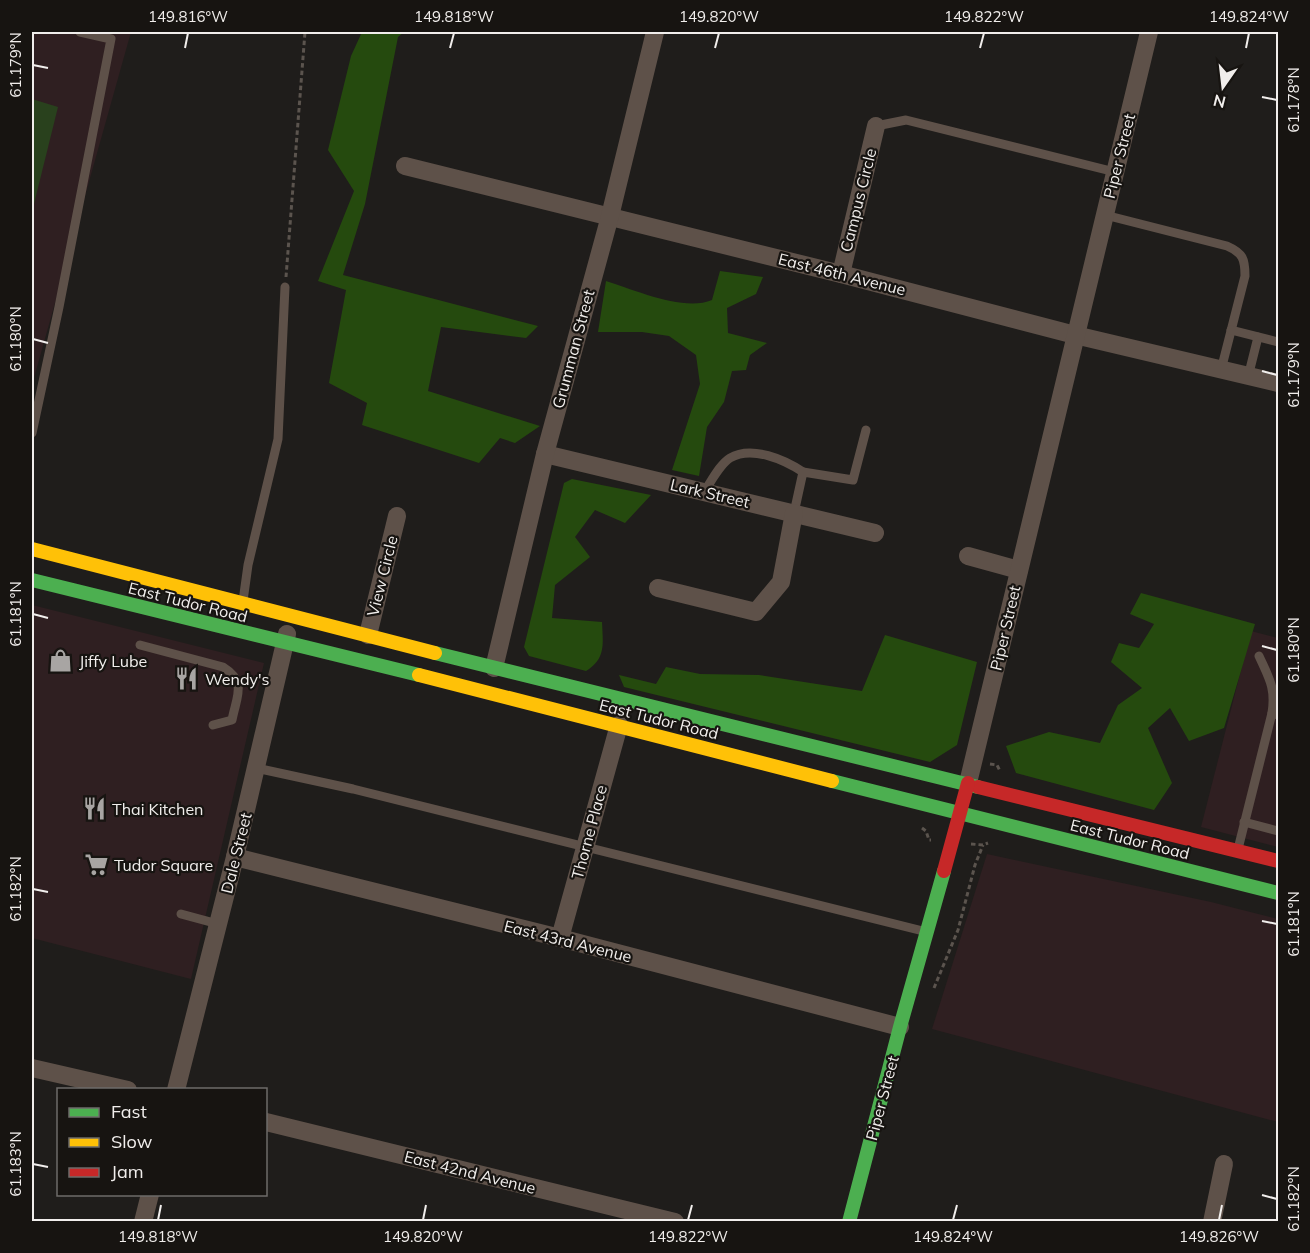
<svg xmlns="http://www.w3.org/2000/svg" width="1310" height="1253" font-family="Mulish,sans-serif">
<style>
.commercial{fill:#2f1f21}
.green{fill:#29411d}
.forest{fill:#254a0e}
.lines{fill:none;stroke-linecap:round;stroke-linejoin:round}
.path{stroke:#5b544e;stroke-width:3;stroke-dasharray:4.5 3;stroke-linecap:butt}
.lane{stroke:#5e5149;stroke-width:9}
.street{stroke:#5e5149;stroke-width:18}
.fast{stroke:#4caf50;stroke-width:14}
.slow{stroke:#ffc107;stroke-width:14}
.jam{stroke:#c62828;stroke-width:14}
.ticks{fill:none;stroke:#f1eeec;stroke-width:2}
.labels{text-anchor:middle;stroke-width:4.5;stroke-linejoin:round;paint-order:stroke}
.street-label{font-size:16px;fill:#f1eeec;stroke:#171411}
.poi-label{font-size:16px;fill:#f1eeec;stroke:#171411;text-anchor:start}
.neatline{fill:none;stroke:#f1eeec;stroke-width:2}
.ticks-label{font-size:15px;text-anchor:middle;fill:#f1eeec}
</style>
<rect width="100%" height="100%" fill="#1f1d1b"/>
<g class="commercial">
<path d="M 32,32 L 131,32 L 32,385 Z"/>
<path d="M 32,605 L 264,663 L 191,979 L 32,938 Z"/>
<path d="M 1251,631 L 1278,638 L 1278,847 L 1201,827 Z"/>
<path d="M 987,854 L 1211,902 L 1278,919 L 1278,1122 L 932,1029 Z"/>
</g>
<path class="green" d="M 32,99 L 58,107 L 32,212 Z"/>
<g class="forest">
<path d="M 362,32 L 404,32 L 398,37 L 365,204 L 343,275 L 538,326 L 526,338 L 441,327 L 428,391 L 540,426 L 515,443 L 500,438 L 479,463 L 362,425 L 367,403 L 329,383 L 346,290 L 318,281 L 354,191 L 328,150 L 351,56 Z"/>
<path d="M 720,271 L 763,277 L 756,294 L 727,308 L 728,333 L 767,343 L 750,355 L 746,370 L 732,371 L 724,402 L 707,427 L 699,476 L 672,470 L 700,384 L 696,355 L 669,336 L 642,332 L 598,332 L 606,281 C 635,290 684,312 712,300 Z"/>
<path d="M 572,479 L 651,495 L 625,523 L 595,510 L 575,537 L 590,557 L 555,585 L 552,618 L 602,622 C 603,644 606,659 586,671 L 529,656 L 524,647 L 564,483 Z"/>
<path d="M 1141,593 L 1255,624 L 1224,728 L 1189,741 L 1170,708 L 1148,728 L 1172,783 L 1154,810 L 1016,773 L 1006,746 L 1049,732 L 1100,743 L 1118,705 L 1142,688 L 1111,662 L 1119,643 L 1139,648 L 1154,624 L 1130,614 Z"/>
<path d="M 885,635 L 977,662 L 957,745 L 930,762 L 624,687 L 619,675 L 656,684 L 666,667 L 700,674 L 759,675 L 862,691 Z"/>
</g>
<g class="lines">
<g class="path">
<path d="M 286,277 L 305,32"/>
<path d="M 990,764 L 997,765 L 1000,771"/>
<path d="M 922,828 L 926,831 L 929,840 L 931,840"/>
<path d="M 971,844 L 983,845 L 988,843"/>
<path d="M 934,988 L 958,930 L 975,865 L 983,845"/>
</g>
<g class="lane">
<path d="M 876,126 L 906,120 L 1115,172"/>
<path d="M 1105,215 L 1227,246 C 1243,253 1245,259 1245,276 L 1221,370"/>
<path d="M 1231,330 L 1278,342"/>
<path d="M 1248,377 L 1258,337"/>
<path d="M 32,433 L 59,307 L 111,39 L 80,32"/>
<path d="M 704,492 C 711,482 720,464 730,458 C 752,445 785,460 803,472"/>
<path d="M 794,513 L 803,472 L 853,480 L 866,430"/>
<path d="M 243,601 L 248,565 L 278,439 L 285,287"/>
<path d="M 140,645 L 223,667 C 247,682 237,695 232,720 L 213,725"/>
<path d="M 1259,656 C 1269,678 1276,688 1272,713 L 1278,715"/>
<path d="M 256,768 L 353,789 L 927,932"/>
<path d="M 1244,822 L 1278,831"/>
<path d="M 1238,849 L 1272,713"/>
<path d="M 181,914 L 218,924"/>
</g>
<g class="street">
<path d="M 405,166 L 841,274 L 1075,335 L 1278,383"/>
<path d="M 841,274 L 876,126"/>
<path d="M 545,454 L 875,533"/>
<path d="M 968,556 L 1019,570"/>
<path d="M 658,588 L 756,612 L 781,582 L 794,513"/>
<path d="M 368,635 L 397,516"/>
<path d="M 494,668 L 545,454 L 610,216 L 655,32"/>
<path d="M 968,783 L 1149,32"/>
<path d="M 235,857 L 560,938 L 900,1027"/>
<path d="M 560,938 L 619,725"/>
<path d="M 32,1068 L 128,1090"/>
<path d="M 176,1090 L 235,857 L 287,634"/>
<path d="M 266,1122 L 675,1222"/>
<path d="M 143,1222 L 150,1194"/>
<path d="M 1212,1222 L 1224,1164"/>
</g>
<g class="fast">
<path d="M 32,580 L 419,675"/>
<path d="M 435,653 L 978,787"/>
<path d="M 832,781 L 1278,893"/>
<path d="M 849,1222 L 900,1027 L 944,871"/>
</g>
<g class="slow">
<path d="M 32,549 L 435,653"/>
<path d="M 419,675 L 832,781"/>
</g>
<g class="jam">
<path d="M 978,787 L 1278,861"/>
<path d="M 944,871 L 968,783"/>
</g>
</g>
<path class="ticks" d="M 185,48 L 188,33M 450,48 L 454,33M 715,48 L 719,33M 980,48 L 984,33M 1246,48 L 1249,33M 33,65 L 48,68M 1262,97 L 1277,100M 33,339 L 48,343M 1262,371 L 1277,375M 33,614 L 48,618M 1262,646 L 1277,650M 33,889 L 48,892M 1262,921 L 1277,924M 33,1164 L 48,1167M 1262,1195 L 1277,1199M 158,1220 L 161,1205M 423,1220 L 426,1205M 688,1220 L 692,1205M 953,1220 L 957,1205M 1219,1220 L 1222,1205"/>
<defs>
<symbol id="shop-bare" viewBox="-9 -9 18 18"><path d="M-5-2.5h2.3a2.7 3.5 0 0 1 5.4 0H5L5.5 6h-11ZM-1.5-2.5h3a1.5 2.3 0 0 0-3 0Z" fill="#a8a5a3" stroke="#171411" stroke-width="2.5" paint-order="stroke"/></symbol>
<symbol id="restaurant-bare" viewBox="-9 -9 18 18"><path d="M-5-6h1v4h1v-4h1v4h1v-4h1v5L-1.5 .5V6h-2V.5L-5-1ZM5-6V6H3V1.5H1.5Q1.5-4 5-6Z" fill="#a8a5a3" stroke="#171411" stroke-width="2.5" paint-order="stroke"/></symbol>
<symbol id="supermarket-bare" viewBox="-9 -9 18 18"><path d="M-6-5.5h2.5l.6 2H6L4.5 2H-2.5L-4.4-4H-6ZM-1.5 3.2a1.3 1.3 0 1 0 .1 0ZM3 3.2a1.3 1.3 0 1 0 .1 0Z" fill="#a8a5a3" stroke="#171411" stroke-width="2.5" paint-order="stroke"/></symbol>
</defs>
<g fill-rule="evenodd">
<use href="#shop-bare" x="44" y="644" width="33" height="33"/>
<use href="#restaurant-bare" x="170" y="662" width="33" height="33"/>
<use href="#restaurant-bare" x="78" y="792" width="33" height="33"/>
<use href="#supermarket-bare" x="80" y="848" width="33" height="33"/>
</g>
<g class="labels">
<g class="street-label">
<text transform="translate(1119 156) rotate(-76)" y="6">Piper Street</text>
<text transform="translate(858 200) rotate(-76)" y="6">Campus Circle</text>
<text transform="translate(842 274) rotate(14)" y="6">East 46th Avenue</text>
<text transform="translate(573 349) rotate(-75)" y="6">Grumman Street</text>
<text transform="translate(710 493) rotate(13)" y="6">Lark Street</text>
<text transform="translate(382 576) rotate(-76)" y="6">View Circle</text>
<text transform="translate(188 602) rotate(14)" y="6">East Tudor Road</text>
<text transform="translate(1005 628) rotate(-77)" y="6">Piper Street</text>
<text transform="translate(659 719) rotate(14)" y="6">East Tudor Road</text>
<text transform="translate(589 832) rotate(-75)" y="6">Thorne Place</text>
<text transform="translate(1130 839) rotate(14)" y="6">East Tudor Road</text>
<text transform="translate(236 853) rotate(-76)" y="6">Dale Street</text>
<text transform="translate(568 941) rotate(14)" y="6">East 43rd Avenue</text>
<text transform="translate(882 1098) rotate(-75)" y="6">Piper Street</text>
<text transform="translate(470 1172) rotate(14)" y="6">East 42nd Avenue</text>
</g>
<g class="poi-label">
<text x="79" y="667">Jiffy Lube</text>
<text x="205" y="685">Wendy's</text>
<text x="112" y="815">Thai Kitchen</text>
<text x="114" y="871">Tudor Square</text>
</g>
</g>
<rect width="1310" height="1253" fill="none" stroke="#171411" stroke-width="66"/>
<rect x="57" y="1088" width="210" height="108" fill="#171411" stroke="#6e6b69" stroke-width="1.5"/>
<rect x="69" y="1108" width="30" height="9" fill="#4caf50" stroke="#6e6b69" stroke-width="1.5"/>
<text x="111" y="1118" font-size="18" fill="#f1eeec">Fast</text>
<rect x="69" y="1138" width="30" height="9" fill="#ffc107" stroke="#6e6b69" stroke-width="1.5"/>
<text x="111" y="1148" font-size="18" fill="#f1eeec">Slow</text>
<rect x="69" y="1168" width="30" height="9" fill="#c62828" stroke="#6e6b69" stroke-width="1.5"/>
<text x="111" y="1178" font-size="18" fill="#f1eeec">Jam</text>
<g transform="translate(1223 87) rotate(194)" stroke="#171411" stroke-width="4.5" paint-order="stroke">
<path d="M0-4.5L10 22L0 15L-10 22Z" fill="#f1eeec"/>
<text y="-9" font-size="16" font-weight="bold" text-anchor="middle" fill="#f1eeec">N</text>
</g>
<rect x="33" y="33" width="1244" height="1187" class="neatline"/>
<g class="ticks-label">
<text x="188" y="22">149.816°W</text>
<text x="454" y="22">149.818°W</text>
<text x="719" y="22">149.820°W</text>
<text x="984" y="22">149.822°W</text>
<text x="1249" y="22">149.824°W</text>
<text transform="translate(16 65) rotate(-90)" y="5">61.179°N</text>
<text transform="translate(1294 100) rotate(-90)" y="5">61.178°N</text>
<text transform="translate(16 339) rotate(-90)" y="5">61.180°N</text>
<text transform="translate(1294 375) rotate(-90)" y="5">61.179°N</text>
<text transform="translate(16 614) rotate(-90)" y="5">61.181°N</text>
<text transform="translate(1294 650) rotate(-90)" y="5">61.180°N</text>
<text transform="translate(16 889) rotate(-90)" y="5">61.182°N</text>
<text transform="translate(1294 924) rotate(-90)" y="5">61.181°N</text>
<text transform="translate(16 1164) rotate(-90)" y="5">61.183°N</text>
<text transform="translate(1294 1199) rotate(-90)" y="5">61.182°N</text>
<text x="158" y="1242">149.818°W</text>
<text x="423" y="1242">149.820°W</text>
<text x="688" y="1242">149.822°W</text>
<text x="953" y="1242">149.824°W</text>
<text x="1219" y="1242">149.826°W</text>
</g>
</svg>
